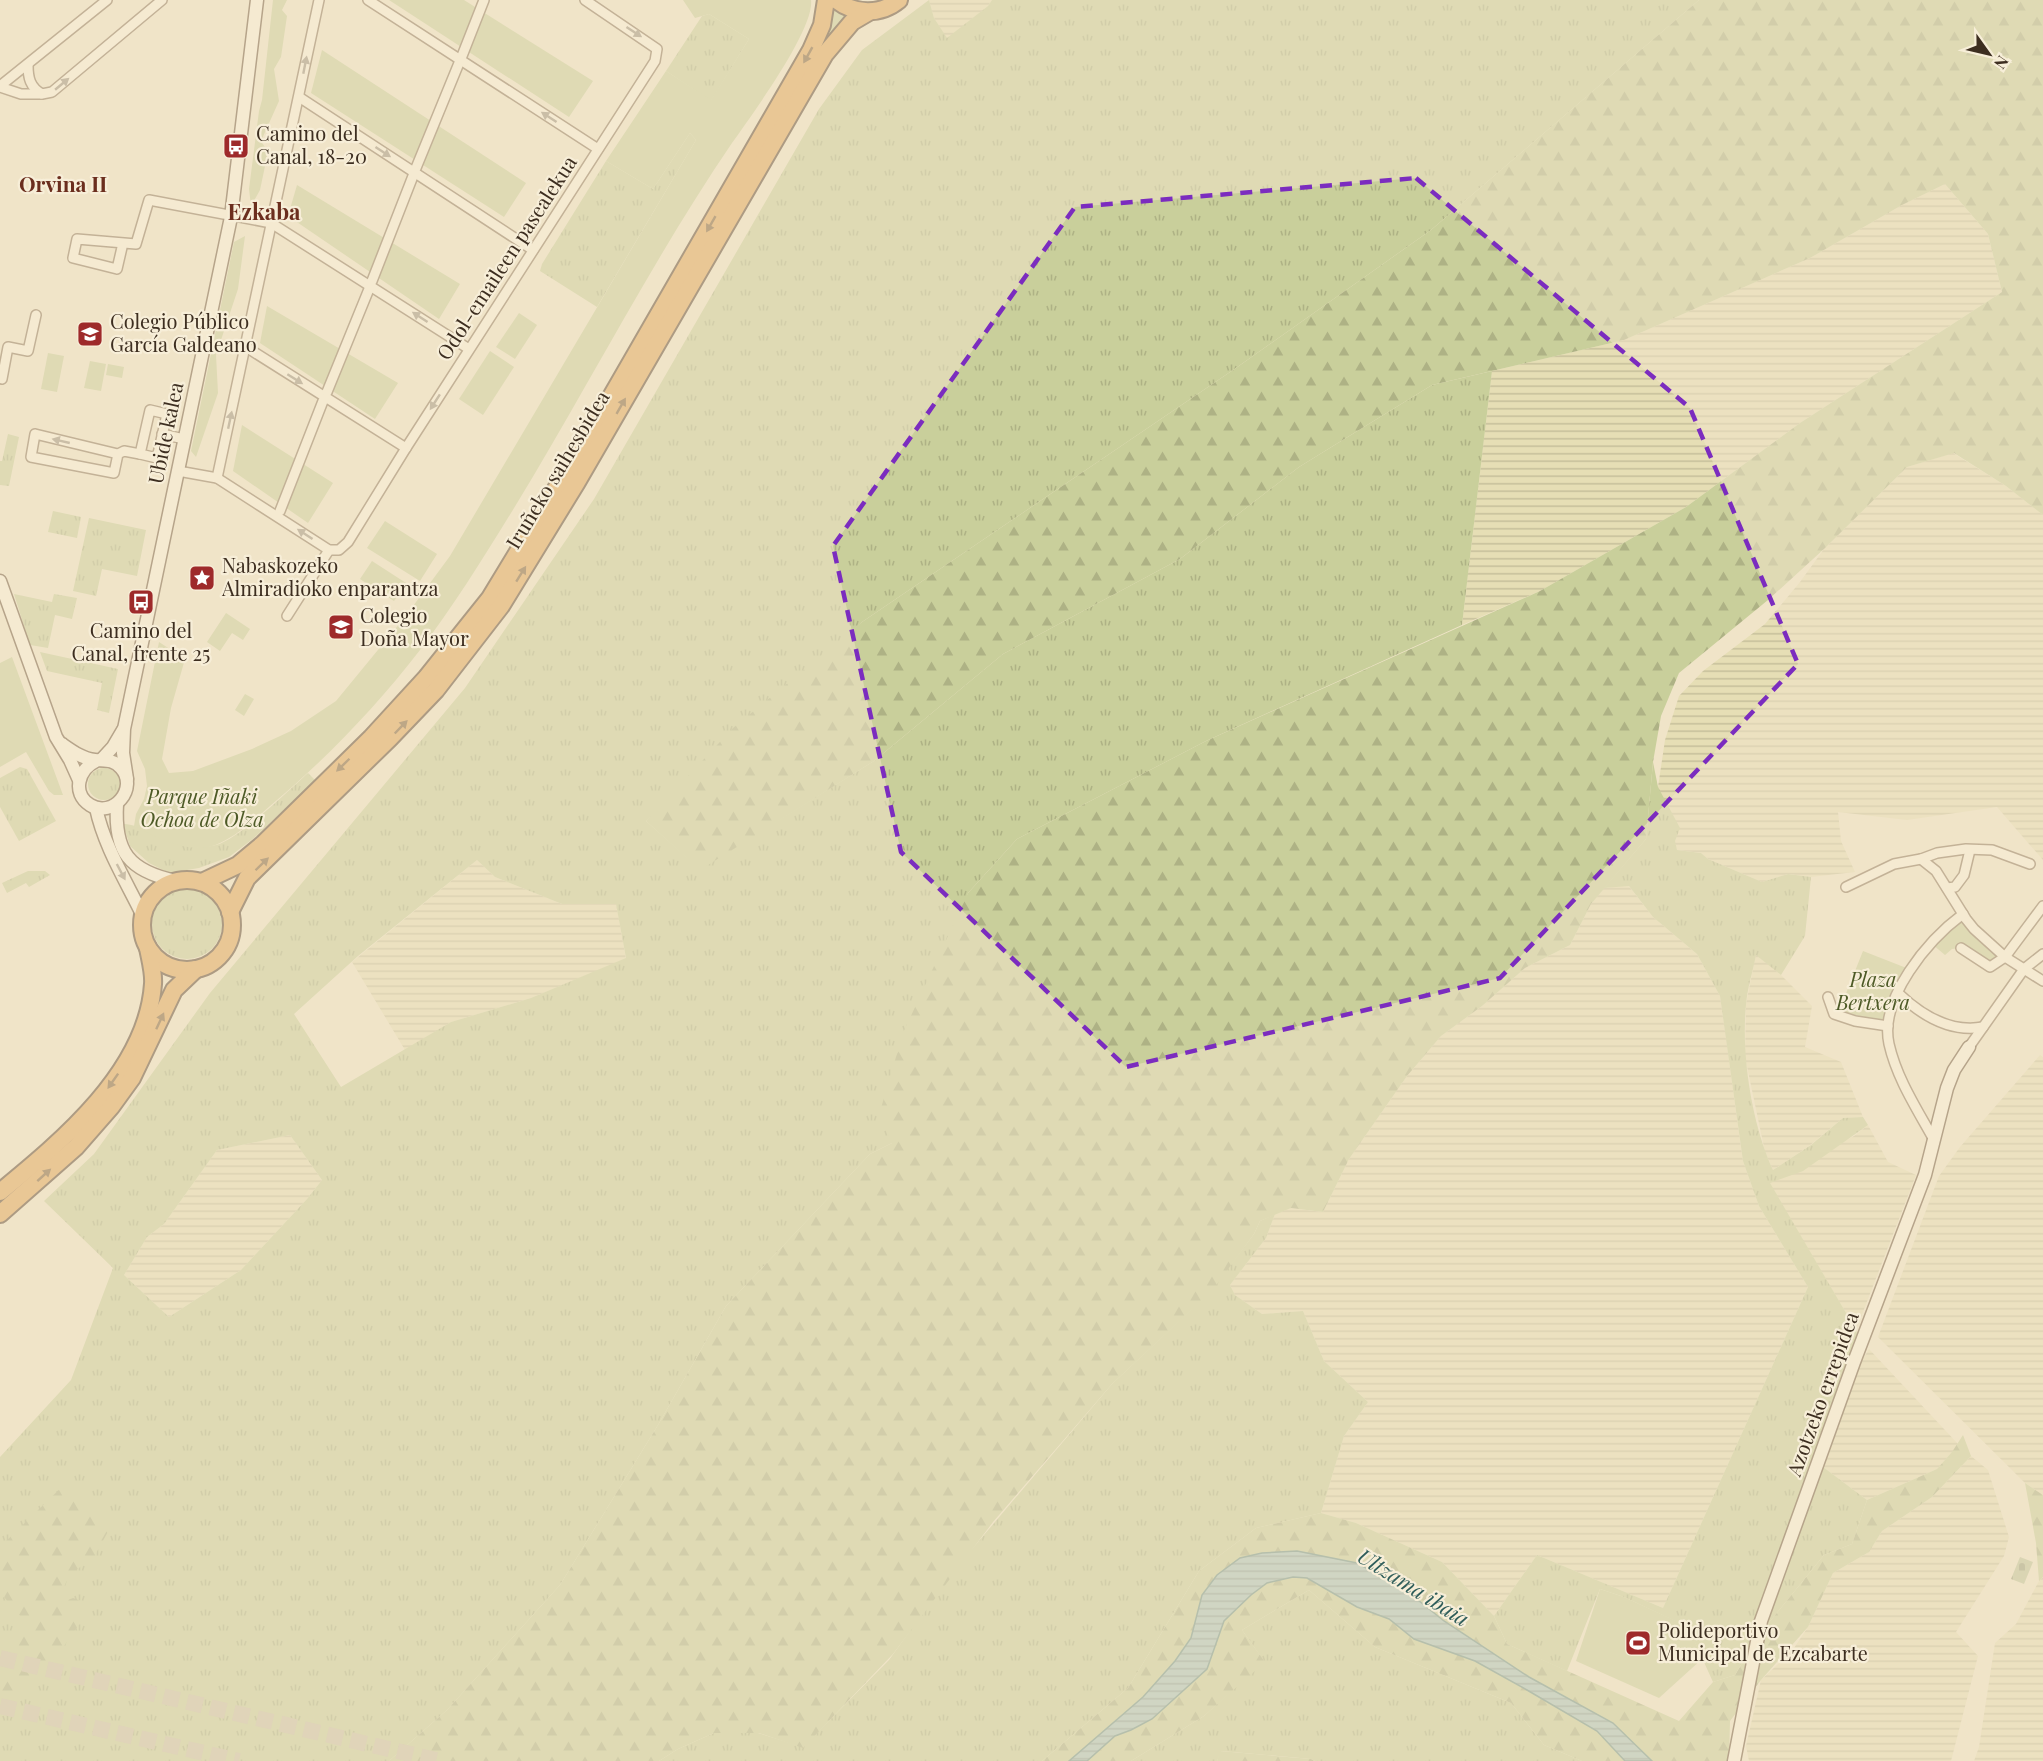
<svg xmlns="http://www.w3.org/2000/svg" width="2043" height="1761" font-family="'Playfair Display',serif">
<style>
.farmland{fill:url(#farmland-rules)}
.grass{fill:url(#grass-tufts);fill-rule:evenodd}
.forest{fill:url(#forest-firs)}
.cemetery{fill:url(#cemetery-stones)}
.green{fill:#c9cf9b}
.water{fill:url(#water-rules);stroke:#6f938a;stroke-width:1.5}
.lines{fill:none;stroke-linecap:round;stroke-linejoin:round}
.highway-tunnel{stroke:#ccc0a6;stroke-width:16;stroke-dasharray:16 8;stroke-linecap:butt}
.street-casing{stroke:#8d765c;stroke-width:12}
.secondary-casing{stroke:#6f573f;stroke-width:15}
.highway-casing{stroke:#5b4430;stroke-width:20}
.street{stroke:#faf1dc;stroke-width:9}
.secondary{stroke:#faf1dc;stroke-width:12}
.highway{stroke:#e0a458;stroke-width:16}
.oneway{fill:#9c907e}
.oneway2{fill:#7e5d36}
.marked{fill:none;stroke:#7b2cbf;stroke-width:4.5;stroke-dasharray:12 8;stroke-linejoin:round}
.labels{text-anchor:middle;stroke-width:4.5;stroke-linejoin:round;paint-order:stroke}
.poi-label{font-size:20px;fill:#3d2e20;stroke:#f7eed8;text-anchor:start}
.street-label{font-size:20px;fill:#3d2e20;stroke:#f7eed8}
.park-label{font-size:20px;font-style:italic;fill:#4d5a26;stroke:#f7eed8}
.neighbourhood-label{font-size:21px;font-weight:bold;fill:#6b2e1e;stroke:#f7eed8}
.water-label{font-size:21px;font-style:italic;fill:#2f5d5a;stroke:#f7eed8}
.quarter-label{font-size:22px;font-weight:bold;fill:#6b2e1e;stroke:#f7eed8}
</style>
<defs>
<pattern id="farmland-rules" width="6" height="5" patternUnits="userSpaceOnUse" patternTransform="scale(1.5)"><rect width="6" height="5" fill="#e6deb5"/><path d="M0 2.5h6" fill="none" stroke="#c6bf9b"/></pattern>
<pattern id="grass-tufts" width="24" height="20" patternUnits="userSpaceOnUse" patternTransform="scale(1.5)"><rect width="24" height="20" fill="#c9cf9b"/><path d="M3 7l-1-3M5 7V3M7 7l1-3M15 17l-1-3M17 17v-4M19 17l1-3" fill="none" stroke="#aeb285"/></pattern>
<pattern id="forest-firs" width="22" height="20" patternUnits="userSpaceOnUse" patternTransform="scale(1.5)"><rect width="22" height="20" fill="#c9cf9b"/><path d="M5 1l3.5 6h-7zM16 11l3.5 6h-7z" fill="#aeb285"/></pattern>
<pattern id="cemetery-stones" width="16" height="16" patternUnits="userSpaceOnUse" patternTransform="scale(1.5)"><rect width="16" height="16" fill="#bfc49a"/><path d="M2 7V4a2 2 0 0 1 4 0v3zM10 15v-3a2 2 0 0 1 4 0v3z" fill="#9ca07d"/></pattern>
<pattern id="water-rules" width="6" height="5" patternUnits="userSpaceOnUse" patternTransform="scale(1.5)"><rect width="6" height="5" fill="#a9c4bc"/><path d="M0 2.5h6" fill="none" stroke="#8ba098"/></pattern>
</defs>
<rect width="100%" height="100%" fill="#f0e4c8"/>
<g class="farmland">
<path d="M 929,0 L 992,0 L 988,6 L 947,39 L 934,18 Z"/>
<path d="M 1945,184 L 1988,234 L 2002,292 L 1800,423 L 1686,507 L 1540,591 L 1462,625 L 1492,371 L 1624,340 L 1810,258 L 1902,205 Z"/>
<path d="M 1953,453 L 2006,486 L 2043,515 L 2043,860 L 1997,807 L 1907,820 L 1838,812 L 1841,841 L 1855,872 L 1811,877 L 1788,874 L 1762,882 L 1708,859 L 1701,853 L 1677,850 L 1658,787 L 1665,740 L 1679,696 L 1703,671 L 1765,624 L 1800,582 L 1824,549 L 1907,467 Z"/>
<path d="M 477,860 L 495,877 L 562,904 L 616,903 L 626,959 L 531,998 L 451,1022 L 405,1050 L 352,962 Z"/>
<path d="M 1628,885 L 1653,917 L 1697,954 L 1720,996 L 1743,1161 L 1759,1206 L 1808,1287 L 1663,1608 L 1537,1555 L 1494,1616 L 1442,1562 L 1356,1523 L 1321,1513 L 1344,1436 L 1368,1402 L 1324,1361 L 1303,1311 L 1262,1314 L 1235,1295 L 1230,1285 L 1266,1238 L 1275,1214 L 1291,1208 L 1323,1212 L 1349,1159 L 1407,1076 L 1441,1036 L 1482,1006 L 1525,968 L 1570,945 L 1591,904 L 1604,888 Z"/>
<path d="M 1756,954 L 1781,975 L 1812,1006 L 1805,1047 L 1841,1062 L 1863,1117 L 1843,1118 L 1809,1146 L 1773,1170 L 1765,1152 L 1745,1057 L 1746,1004 Z"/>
<path d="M 2040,1055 L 2043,1057 L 2043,1495 L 2025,1483 L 1878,1337 L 1939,1176 L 1960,1147 Z"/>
<path d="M 1868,1125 L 1888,1162 L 1916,1175 L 1856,1330 L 1768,1181 L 1854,1136 Z"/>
<path d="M 290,1135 L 322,1180 L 307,1199 L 241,1270 L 169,1317 L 124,1275 L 147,1237 L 164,1224 L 217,1150 Z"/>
<path d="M 1869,1349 L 1959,1445 L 1937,1469 L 1867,1500 L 1823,1467 L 1858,1367 Z"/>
<path d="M 1971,1456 L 1988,1470 L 2009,1537 L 2004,1556 L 1956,1632 L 1978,1656 L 1951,1761 L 1749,1761 L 1746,1746 L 1761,1680 L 1792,1651 L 1808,1627 L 1833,1573 L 1869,1552 L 1882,1531 L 1932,1497 Z"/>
<path d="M 2043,1577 L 2043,1761 L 1974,1761 L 1979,1747 L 1995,1643 L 2016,1624 L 2039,1581 Z"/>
</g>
<g class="grass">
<path d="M 929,0 L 934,18 L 947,38 L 988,6 L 992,0 L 1699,0 L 1431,230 L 1236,368 L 862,622 L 646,821 L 700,869 L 874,761 L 1003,654 L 1180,559 L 1299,467 L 1432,385 L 1492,371 L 1462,625 L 1206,741 L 1017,839 L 968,893 L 892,1143 L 870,1154 L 726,1306 L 658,1425 L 560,1585 L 447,1710 L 389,1761 L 0,1761 L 0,1457 L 71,1380 L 113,1268 L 44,1201 L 94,1154 L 210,993 L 465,688 L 594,499 L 819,109 L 862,50 ZM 477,860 L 495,877 L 562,904 L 616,904 L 626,958 L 531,998 L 451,1022 L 341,1087 L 294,1014 L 358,956 ZM 290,1135 L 322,1180 L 307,1199 L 241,1270 L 169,1317 L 124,1275 L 147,1237 L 164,1224 L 217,1150 Z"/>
<path d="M 833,9 L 848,18 L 819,49 L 829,29 Z"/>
<path d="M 709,14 L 749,39 L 711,101 L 666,71 L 702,16 Z"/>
<path d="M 690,133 L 696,140 L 597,307 L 540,271 L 542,264 L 606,161 L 653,189 Z"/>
<path d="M 8,434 L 19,437 L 9,486 L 0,485 L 0,461 L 2,461 Z"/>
<path d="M 53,511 L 81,517 L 77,538 L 48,532 Z"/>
<path d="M 89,518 L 146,530 L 137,576 L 102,569 L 96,596 L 73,591 Z"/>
<path d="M 14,594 L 52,602 L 54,594 L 77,598 L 72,619 L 55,615 L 48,648 L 30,645 Z"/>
<path d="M 40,652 L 118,669 L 109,713 L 97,710 L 102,683 L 47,671 Z"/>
<path d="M 1653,762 L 1658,787 L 1680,828 L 1675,841 L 1677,850 L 1701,853 L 1708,859 L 1762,882 L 1788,874 L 1811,877 L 1805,936 L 1781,975 L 1756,955 C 1753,971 1747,989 1746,1005 C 1741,1055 1752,1125 1773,1170 L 1811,1145 L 1843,1118 L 1863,1117 L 1868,1125 L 1803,1171 L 1770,1183 L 1856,1330 L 1858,1338 L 1858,1367 L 1823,1467 L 1867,1500 L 1852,1544 L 1824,1555 L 1758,1636 L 1735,1675 L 1713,1682 L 1688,1627 L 1624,1597 L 1600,1589 L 1567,1671 L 1507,1644 L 1494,1616 L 1537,1555 L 1663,1608 L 1808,1287 L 1759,1206 L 1743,1161 L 1720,996 L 1697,954 L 1653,917 L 1629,886 L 1604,888 L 1646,839 Z"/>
<path d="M 20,767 L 27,769 L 56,821 L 19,841 L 0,807 L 0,778 Z"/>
<circle cx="104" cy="784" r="16"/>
<path d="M 308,773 L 315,780 L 254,838 L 229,857 L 199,868 L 169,873 L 149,863 L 130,846 L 123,824 C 137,823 163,840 179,844 C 191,848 204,848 216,845 C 240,838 288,791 308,773 Z"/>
<path d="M 28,871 L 45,871 L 50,875 L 29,887 L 26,883 L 7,893 L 2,883 Z"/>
<circle cx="187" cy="924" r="35"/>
<path d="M 1275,1214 L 1266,1238 L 1230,1285 L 1235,1295 L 1262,1314 L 1303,1311 L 1324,1361 L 1368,1402 L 1344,1436 L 1321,1513 L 1256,1528 L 1199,1571 L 1128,1688 L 1042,1761 L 659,1761 L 678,1749 L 714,1733 L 758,1733 L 803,1747 L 889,1660 L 950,1575 L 1112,1384 L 1210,1292 L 1254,1234 L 1260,1221 Z"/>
<path d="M 1309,1590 L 1375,1647 L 1511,1703 L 1544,1745 L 1582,1761 L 1315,1761 L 1311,1759 L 1221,1751 L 1217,1761 L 1131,1761 L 1204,1716 L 1264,1661 L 1242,1630 Z"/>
</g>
<g class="forest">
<path d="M 1699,0 L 2043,0 L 2043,515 L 2006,486 L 1954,453 L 1907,467 L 1824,549 L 1768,600 L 1679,673 L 1661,716 L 1653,762 L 1646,839 L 1591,904 L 1570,945 L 1525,968 L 1482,1006 L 1441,1036 L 1407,1076 L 1349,1159 L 1323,1212 L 1291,1208 L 1260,1221 L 1254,1234 L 1212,1291 L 1112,1384 L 993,1522 L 893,1654 L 803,1748 L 759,1733 L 714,1733 L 678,1749 L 659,1761 L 389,1761 L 447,1710 L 560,1585 L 658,1425 L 726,1306 L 870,1154 L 892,1143 L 879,1115 L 903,1033 L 968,893 L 1017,839 L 1206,741 L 1540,591 L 1686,507 L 1800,423 L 2002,292 L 1988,234 L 1945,184 L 1902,205 L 1810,258 L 1624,340 L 1432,385 L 1299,467 L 1180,559 L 1003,654 L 874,761 L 700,870 L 646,821 L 733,728 L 862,622 L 1236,368 L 1431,230 Z"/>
<path d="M 1963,1435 L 1971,1456 L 1932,1497 L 1882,1531 L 1869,1552 L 1833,1573 L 1808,1627 L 1761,1680 L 1730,1721 L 1729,1761 L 1582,1761 L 1544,1745 L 1511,1703 L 1375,1647 L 1309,1590 L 1242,1630 L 1265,1662 L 1204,1716 L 1131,1761 L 1042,1761 L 1128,1688 L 1199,1571 L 1256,1528 L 1321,1513 L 1356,1523 L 1442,1562 L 1494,1616 L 1507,1644 L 1679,1721 L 1713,1682 L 1735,1675 L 1758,1636 L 1824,1555 L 1852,1544 L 1867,1500 L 1937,1469 L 1952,1452 Z"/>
<path d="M 68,1481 L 110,1528 L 95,1555 L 69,1576 L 64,1587 L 42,1610 L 73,1598 L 81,1601 L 82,1620 L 60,1652 L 0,1710 L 0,1651 L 28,1625 L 4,1597 L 0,1600 L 0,1547 Z"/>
<path d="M 2025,1483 L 2043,1495 L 2043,1577 L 2039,1581 L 2036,1543 Z"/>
<path d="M 1220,1751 L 1311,1759 L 1315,1761 L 1217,1761 Z"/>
</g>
<path class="cemetery" d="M 2020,1557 L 2033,1562 L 2024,1584 L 2011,1579 Z"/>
<g class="green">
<path d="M 273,0 L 287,0 L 282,10 L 287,16 L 281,57 L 274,69 L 279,101 L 261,141 L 268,152 L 260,190 L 251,206 L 249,189 L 259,111 L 262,100 Z"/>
<path d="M 389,0 L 464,0 L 593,81 L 569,117 Z"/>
<path d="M 683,0 L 811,0 C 815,29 751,116 732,143 C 651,262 586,391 511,513 C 482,560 453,607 420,650 C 376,707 325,760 270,806 C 255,819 239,834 220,843 C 193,857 159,838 134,826 L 136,814 L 144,799 L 147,786 L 145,769 L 137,751 L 159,642 L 185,659 L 171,708 L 162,759 L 169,773 L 193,771 L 252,749 L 291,731 L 336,701 L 405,617 L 450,556 L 696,140 L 690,133 L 653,189 L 606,161 L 666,71 L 711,100 L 749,39 L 709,14 L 695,18 Z"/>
<path d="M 322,50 L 526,183 L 504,217 L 311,93 Z"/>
<path d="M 297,185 L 460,284 L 439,319 L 288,216 Z"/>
<path d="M 245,236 L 238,289 L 216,355 L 218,393 L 196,457 L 191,451 L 234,242 Z"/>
<path d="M 267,306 L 398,383 L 375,419 L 260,343 Z"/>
<path d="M 519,313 L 537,325 L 515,359 L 496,347 Z"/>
<path d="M 490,351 L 514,367 L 483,415 L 459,399 Z"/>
<path d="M 48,353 L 64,356 L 57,392 L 41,389 Z"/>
<path d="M 90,361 L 106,364 L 101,391 L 84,388 Z"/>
<path d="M 108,364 L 124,367 L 122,378 L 106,375 Z"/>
<path d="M 242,425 L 333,483 L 308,523 L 233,471 Z"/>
<path d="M 385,521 L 437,554 L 420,581 L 367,548 Z"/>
<path d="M 372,561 L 406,583 L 394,601 L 360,579 Z"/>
<path d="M 226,613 L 250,629 L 243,640 L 232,633 L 220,651 L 207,642 Z"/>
<path d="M 12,657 L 63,795 L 54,795 L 49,791 L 26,752 L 0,767 L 0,663 Z"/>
<path d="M 245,694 L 254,699 L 244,716 L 235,710 Z"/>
<path d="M 1963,914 L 2005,957 L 1990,967 L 1961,948 L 1952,949 L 1945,955 L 1932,944 Z"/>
<path d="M 1863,951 L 1909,969 L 1888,1022 L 1842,1012 L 1843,1001 Z"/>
<path d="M 1600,1589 L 1624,1597 L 1689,1627 L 1702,1659 L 1659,1698 L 1576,1661 Z"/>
</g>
<path class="water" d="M 1297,1551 L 1357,1563 L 1403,1588 L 1444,1621 L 1529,1677 L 1613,1723 L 1652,1761 L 1625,1761 L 1597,1731 L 1527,1690 L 1475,1661 L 1414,1639 L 1389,1619 L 1357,1607 L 1307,1578 L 1293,1577 L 1267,1583 L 1251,1595 L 1224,1621 L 1207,1669 L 1152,1719 L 1131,1730 L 1115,1736 L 1087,1761 L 1069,1761 L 1143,1697 L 1175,1661 L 1191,1638 L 1202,1595 L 1217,1575 L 1240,1558 L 1262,1553 Z"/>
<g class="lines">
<g class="highway-tunnel">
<path d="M 0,1658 L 440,1761"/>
<path d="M 0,1706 L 239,1761"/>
</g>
<defs>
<g id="street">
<path d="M 368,0 L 598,149"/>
<path d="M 462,56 L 484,0"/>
<path d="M 28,65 C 28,78 30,87 42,94 L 52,92 L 162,0"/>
<path d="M 0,86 L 107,0"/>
<path d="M 0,87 L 21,94 L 41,94"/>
<path d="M 299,97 L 533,250"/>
<path d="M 416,168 L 459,63"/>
<path d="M 123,243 L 117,269 L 73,258 L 77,239 L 136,244 L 149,200 L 271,223 L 469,349"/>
<path d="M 372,281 L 413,176"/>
<path d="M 246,347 L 406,448"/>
<path d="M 0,378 L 2,379 L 8,347 L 28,351 L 36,315"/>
<path d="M 327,392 L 369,289"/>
<path d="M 150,410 L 167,414 L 157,458 L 140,454 Z"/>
<path d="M 162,434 L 184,439"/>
<path d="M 118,454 L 114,473 L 31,457 L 35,434 L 118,454 L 124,451 L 140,454"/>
<path d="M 178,471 L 217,478 L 329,550 L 339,550 L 348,542 L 406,448 L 655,61 L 657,49 L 585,0"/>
<path d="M 217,478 L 319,0"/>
<path d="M 280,511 L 323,401"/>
<path d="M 287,616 L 329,550"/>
<path d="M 1921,859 L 1936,871 L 1966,919 L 1974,929 L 2005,957 L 2043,981"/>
<path d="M 1846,887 L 1894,864 L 1921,859 L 1937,853 L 1966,849 L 1992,850 L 2030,864"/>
<path d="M 1947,888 L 1955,887 L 1964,875 L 1970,850"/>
<path d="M 1961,948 L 1990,967 L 2005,957 L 2043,906"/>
<path d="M 1898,993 C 1921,1015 1951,1033 1983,1027"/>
<path d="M 1828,997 L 1834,1014 L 1855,1021 L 1888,1026"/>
<path d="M 1969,1047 L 2024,969 L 2043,954"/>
<path d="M 1934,1140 C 1917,1109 1897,1079 1889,1044 C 1879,998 1928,940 1963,914"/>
</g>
<g id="secondary">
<path d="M 0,581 L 56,737 L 70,760 L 79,780"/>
<path d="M 62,744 C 72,751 83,759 95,760 C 105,761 113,759 121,768 C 139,788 113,819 90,805 C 71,793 79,769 96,761"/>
<path d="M 101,760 L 113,747 L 123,730"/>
<path d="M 127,779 L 123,753 L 124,729 L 231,217 L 257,0"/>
<path d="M 117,804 C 114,852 129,871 176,881"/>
<path d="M 96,808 C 104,846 126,881 143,916"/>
<path d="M 1734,1761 L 1761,1621 L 1854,1362 L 1925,1175 L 1947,1088 L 1954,1070 L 1969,1047"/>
</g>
<g id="highway">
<path d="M 836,0 C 855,15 881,15 899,0"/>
<circle cx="187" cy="925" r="45"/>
<path d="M 202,882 L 238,865 L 263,844 L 371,738 L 426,678 L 490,598 L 596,423 L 811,50 L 822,25 L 826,0"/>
<path d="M 230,912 L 247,878 L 390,738 L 436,690 L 501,606 L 577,482 L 825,54 L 852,22 L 869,12"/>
<path d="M 0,1192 C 62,1141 147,1071 153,984 C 154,973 150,959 148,948"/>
<path d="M 0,1214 L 76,1147 L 111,1107 L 132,1078 L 174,990 L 196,969"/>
</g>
</defs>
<use href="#street" class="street-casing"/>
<use href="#secondary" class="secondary-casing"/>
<use href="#highway" class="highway-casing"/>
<use href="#street" class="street"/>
<use href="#secondary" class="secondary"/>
<use href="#highway" class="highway"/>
</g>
<defs><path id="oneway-solid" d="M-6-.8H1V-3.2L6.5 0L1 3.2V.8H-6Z" transform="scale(1.5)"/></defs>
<g class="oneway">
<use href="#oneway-solid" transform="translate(634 32) rotate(33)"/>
<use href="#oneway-solid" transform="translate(305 65) rotate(-79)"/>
<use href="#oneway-solid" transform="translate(62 84) rotate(-40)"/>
<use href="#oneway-solid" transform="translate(549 117) rotate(-147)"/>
<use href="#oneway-solid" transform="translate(383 152) rotate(33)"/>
<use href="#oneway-solid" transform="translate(420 317) rotate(-147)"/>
<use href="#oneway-solid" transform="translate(295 379) rotate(32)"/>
<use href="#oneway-solid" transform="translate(435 402) rotate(123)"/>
<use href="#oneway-solid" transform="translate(230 420) rotate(-78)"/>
<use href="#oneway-solid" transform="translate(61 441) rotate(-167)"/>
<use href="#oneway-solid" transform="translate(305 534) rotate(-147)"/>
<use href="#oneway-solid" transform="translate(121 872) rotate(62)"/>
</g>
<g class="oneway2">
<use href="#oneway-solid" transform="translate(808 55) rotate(119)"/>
<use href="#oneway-solid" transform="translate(711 224) rotate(120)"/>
<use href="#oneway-solid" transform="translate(621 406) rotate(-60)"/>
<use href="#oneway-solid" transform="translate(521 574) rotate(-58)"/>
<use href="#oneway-solid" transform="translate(401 727) rotate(-46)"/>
<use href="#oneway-solid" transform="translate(343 765) rotate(136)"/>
<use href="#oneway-solid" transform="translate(262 864) rotate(-44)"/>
<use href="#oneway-solid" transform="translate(160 1021) rotate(-65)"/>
<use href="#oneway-solid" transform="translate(113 1081) rotate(125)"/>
<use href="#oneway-solid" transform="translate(44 1175) rotate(-42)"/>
</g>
<path d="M0 0H2043V1761H0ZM 1416,178 L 1690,408 L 1798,664 L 1500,978 L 1126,1067 L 901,852 L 833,546 L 1075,207 Z" fill="#f0e4c8" fill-opacity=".55" fill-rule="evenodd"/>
<path class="marked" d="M 1416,178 L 1690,408 L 1798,664 L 1500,978 L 1126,1067 L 901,852 L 833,546 L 1075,207 Z"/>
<defs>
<symbol id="bus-square" viewBox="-11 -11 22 22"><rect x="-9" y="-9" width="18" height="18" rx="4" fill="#9e2a2b" stroke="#f7eed8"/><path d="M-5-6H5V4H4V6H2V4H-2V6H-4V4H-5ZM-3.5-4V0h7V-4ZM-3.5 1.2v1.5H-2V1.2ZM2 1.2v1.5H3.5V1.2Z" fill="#fff"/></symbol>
<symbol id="school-square" viewBox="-11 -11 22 22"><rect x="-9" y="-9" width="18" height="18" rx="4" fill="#9e2a2b" stroke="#f7eed8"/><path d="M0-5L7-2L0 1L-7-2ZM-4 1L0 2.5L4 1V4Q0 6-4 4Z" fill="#fff"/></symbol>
<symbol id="sight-square" viewBox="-11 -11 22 22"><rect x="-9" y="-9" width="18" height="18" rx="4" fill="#9e2a2b" stroke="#f7eed8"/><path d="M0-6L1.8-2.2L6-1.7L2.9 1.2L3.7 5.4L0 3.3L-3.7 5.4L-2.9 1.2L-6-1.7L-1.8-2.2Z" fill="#fff"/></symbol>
<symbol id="stadium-square" viewBox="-11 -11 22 22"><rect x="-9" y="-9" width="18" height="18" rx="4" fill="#9e2a2b" stroke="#f7eed8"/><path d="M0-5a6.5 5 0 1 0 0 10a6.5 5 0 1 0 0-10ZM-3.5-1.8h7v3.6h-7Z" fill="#fff"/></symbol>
</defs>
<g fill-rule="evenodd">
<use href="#bus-square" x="221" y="131" width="30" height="30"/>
<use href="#school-square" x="75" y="319" width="30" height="30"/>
<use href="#sight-square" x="187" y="563" width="30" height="30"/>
<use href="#bus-square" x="126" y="587" width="30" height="30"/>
<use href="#school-square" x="326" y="612" width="30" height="30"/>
<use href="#stadium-square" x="1623" y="1628" width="30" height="30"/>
</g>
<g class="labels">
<g class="poi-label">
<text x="256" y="141">Camino del<tspan x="256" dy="23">Canal, 18-20</tspan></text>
<text x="110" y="329">Colegio Público<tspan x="110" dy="23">García Galdeano</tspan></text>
<text x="222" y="573">Nabaskozeko<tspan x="222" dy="23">Almiradioko enparantza</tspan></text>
<text x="360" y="623">Colegio<tspan x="360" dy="23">Doña Mayor</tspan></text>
<text x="141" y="638" text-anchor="middle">Camino del<tspan x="141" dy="23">Canal, frente 25</tspan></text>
<text x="1658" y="1638">Polideportivo<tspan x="1658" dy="23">Municipal de Ezcabarte</tspan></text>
</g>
<g class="street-label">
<text transform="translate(507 258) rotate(-57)" y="7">Odol-emaileen pasealekua</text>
<text transform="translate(166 433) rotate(-78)" y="7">Ubide kalea</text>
<text transform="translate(558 470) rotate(-59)" y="7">Iruñeko saihesbidea</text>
<text transform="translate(1823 1394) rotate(-70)" y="7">Azotzeko errepidea</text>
</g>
<g class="park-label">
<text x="202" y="804">Parque Iñaki<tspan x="202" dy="23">Ochoa de Olza</tspan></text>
<text x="1873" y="987">Plaza<tspan x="1873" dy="23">Bertxera</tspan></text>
</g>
<g class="neighbourhood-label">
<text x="63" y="192">Orvina II</text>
</g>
<g class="water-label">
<text transform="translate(1413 1588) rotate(32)" y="7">Ultzama ibaia</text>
</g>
<g class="quarter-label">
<text x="264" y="220">Ezkaba</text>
</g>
</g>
<g transform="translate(1989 54) rotate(124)" stroke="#f7eed8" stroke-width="4.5" paint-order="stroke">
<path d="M0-4.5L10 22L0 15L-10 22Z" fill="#3d2e20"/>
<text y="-9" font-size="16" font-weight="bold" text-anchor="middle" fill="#3d2e20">N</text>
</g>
</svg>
